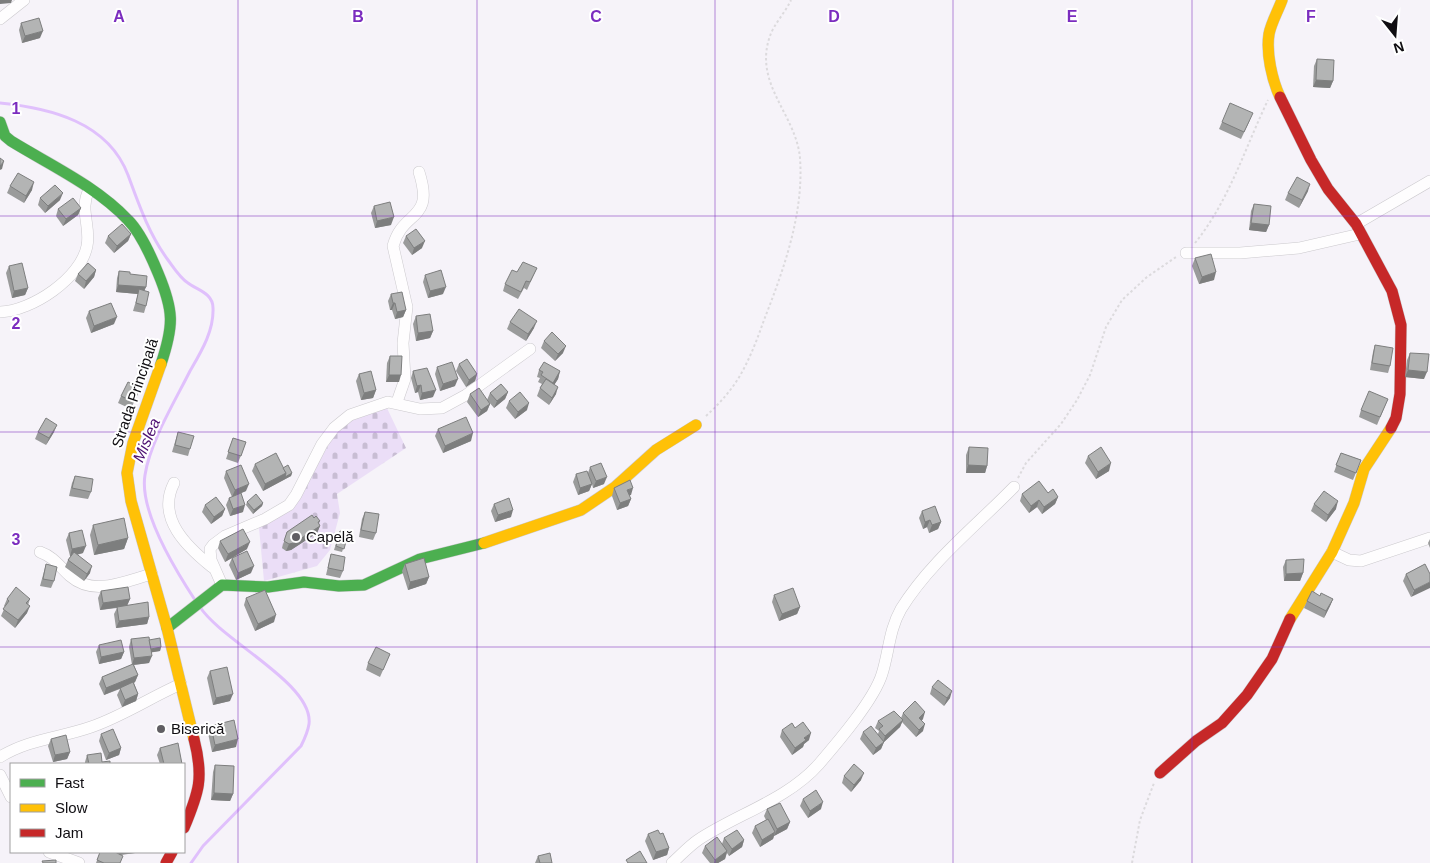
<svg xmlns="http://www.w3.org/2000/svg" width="1430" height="863" font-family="Arial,sans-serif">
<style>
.cemetery{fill:url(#cemetery-stones)}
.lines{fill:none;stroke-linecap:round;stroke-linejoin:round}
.stream{stroke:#e0c0fc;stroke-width:3}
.street-casing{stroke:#cbc9cd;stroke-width:12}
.fast-casing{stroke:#cbc9cd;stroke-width:12}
.slow-casing{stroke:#cbc9cd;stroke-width:12}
.jam-casing{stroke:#cbc9cd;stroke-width:12}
.path{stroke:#dcdadd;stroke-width:2;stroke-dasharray:2.5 2.5;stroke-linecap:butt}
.street{stroke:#fefdfe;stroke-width:11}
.fast{stroke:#4caf50;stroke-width:11}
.slow{stroke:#ffc107;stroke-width:11}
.jam{stroke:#c62828;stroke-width:11}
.wall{fill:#9a9b9b}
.shaded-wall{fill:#7d7e7e}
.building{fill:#b3b4b4;stroke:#7d7e7e}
.grid{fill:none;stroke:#7b2cbf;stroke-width:1;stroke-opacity:0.55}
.poi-dot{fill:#605e63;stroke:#fff;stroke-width:2}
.labels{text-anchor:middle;stroke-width:4;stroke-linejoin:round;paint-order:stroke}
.street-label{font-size:15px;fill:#100e12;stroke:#fff}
.poi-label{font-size:15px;fill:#100e12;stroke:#fff;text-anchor:start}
.water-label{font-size:16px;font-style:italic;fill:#4d1072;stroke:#fff}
.grid-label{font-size:16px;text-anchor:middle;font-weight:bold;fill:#7b2cbf;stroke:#fff;stroke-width:4;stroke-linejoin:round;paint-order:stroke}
</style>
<defs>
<pattern id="cemetery-stones" width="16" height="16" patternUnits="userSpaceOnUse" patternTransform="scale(1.25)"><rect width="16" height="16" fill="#ebdef7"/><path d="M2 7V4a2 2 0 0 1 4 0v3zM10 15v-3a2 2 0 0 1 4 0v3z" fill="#c8bdd3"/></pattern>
</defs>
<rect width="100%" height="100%" fill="#f6f3f9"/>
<path class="cemetery" d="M 386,406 L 406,448 L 337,494 L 340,513 L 330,550 L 317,566 L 264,581 L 259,528 L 293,507 L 333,437 L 351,420 Z"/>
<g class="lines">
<g class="stream">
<path d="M 0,103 C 50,108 108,122 128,175 C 139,205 149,234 168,260 C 174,268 180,278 188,283 C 197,290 213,293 213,308 C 214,331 201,352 190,371 C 175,401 150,442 145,475 C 139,511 176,571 195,600"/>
<path d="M 191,863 L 203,846 L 301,746 C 304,740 308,731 309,724 C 314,684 222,641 200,607"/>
</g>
<defs>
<g id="street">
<path d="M 0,19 L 24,0"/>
<path d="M 1356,224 L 1430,181"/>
<path d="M 1186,253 L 1240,253 L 1299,248 L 1360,234"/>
<path d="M 0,312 C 32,311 81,278 87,246 C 91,226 79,209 89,190"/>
<path d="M 397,402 L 405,379 L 403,343 L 407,307 L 393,246 C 403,209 435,222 419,172"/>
<path d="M 174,483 C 156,518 187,547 212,567"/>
<path d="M 40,552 C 54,557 59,566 70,576 C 94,597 125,581 152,574"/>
<path d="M 1332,552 L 1349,560 L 1361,561 L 1430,538"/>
<path d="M 222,585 L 211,560 L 210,549 L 213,545 L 225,536 L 265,519 L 289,505 L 296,495 L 322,444 L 334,428 L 350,415 L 388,402 L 420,409 L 442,408 L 466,395 L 530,349"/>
<path d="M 0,757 C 29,739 60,738 91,727 C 123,716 151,697 181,684"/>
<path d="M 0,775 L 11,797"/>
<path d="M 49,852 L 79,863"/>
<path d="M 672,863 C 680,856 688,847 698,840 C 737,814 787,800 819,764 C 837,743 874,700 882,674 C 889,652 889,630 901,609 C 930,562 976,526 1014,487"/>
</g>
<g id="fast">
<path d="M 0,122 L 5,136 L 11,141 C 50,165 96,186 128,220 C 141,233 151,256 158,273 C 174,311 174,325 161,364"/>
<path d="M 167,628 L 222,585 L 268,587 L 304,582 L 339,586 L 364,585 L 420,559 L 484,543"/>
</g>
<g id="slow">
<path d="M 1280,97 C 1272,80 1266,53 1269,34 C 1271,23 1278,11 1282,0"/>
<path d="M 161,364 L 133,443 L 127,473 L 131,501 L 167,628 L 194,739"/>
<path d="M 484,543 L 581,510 L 615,487 L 656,450 L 696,425"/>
<path d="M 1290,619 L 1332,552 L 1354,503 L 1364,469 L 1391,428"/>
</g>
<g id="jam">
<path d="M 1280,97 L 1311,160 L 1328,189 L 1356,224 L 1392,291 L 1401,325 L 1400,394 L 1396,418 L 1391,428"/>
<path d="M 1160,773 L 1196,741 L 1222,723 L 1247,695 L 1272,659 L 1290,619"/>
<path d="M 184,828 C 199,792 204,778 194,739"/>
<path d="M 166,863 L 172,852"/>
</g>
</defs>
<use href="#street" class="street-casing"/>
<use href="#fast" class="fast-casing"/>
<use href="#slow" class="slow-casing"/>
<use href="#jam" class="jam-casing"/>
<g class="path">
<path d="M 1195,243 C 1229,201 1245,148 1268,100"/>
<path d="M 706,416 C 718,405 729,393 738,379 C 749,361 757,340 764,320 C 784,269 804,213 800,158 C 796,114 753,84 770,36 C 774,24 785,13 791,0"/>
<path d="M 1018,478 L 1026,463 L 1061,424 L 1077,400 L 1090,375 L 1106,327 L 1122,300 L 1147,277 L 1176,257"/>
<path d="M 1132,863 L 1140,820 L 1154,783"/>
</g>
<use href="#street" class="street"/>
<use href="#fast" class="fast"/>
<use href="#slow" class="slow"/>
<use href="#jam" class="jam"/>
</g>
<g class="wall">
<path d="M 21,23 L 40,38 L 22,43 L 19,30 Z"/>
<path d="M 1317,59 L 1333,81 L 1330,88 L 1313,87 L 1314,66 Z"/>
<path d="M 1250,120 L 1241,139 L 1219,129 L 1222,122 Z"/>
<path d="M 10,186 L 32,190 L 24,203 L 7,193 Z"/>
<path d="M 1308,191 L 1299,208 L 1285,200 L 1288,193 Z"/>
<path d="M 40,198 L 60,200 L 45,213 L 38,205 Z"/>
<path d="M 1254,204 L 1269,225 L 1266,232 L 1249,230 L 1251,211 Z"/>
<path d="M 374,206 L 391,225 L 375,228 L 371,213 Z"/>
<path d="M 81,208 L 78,215 L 63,226 L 56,216 L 58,209 Z"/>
<path d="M 131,234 L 128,241 L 114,253 L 105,243 L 108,236 Z"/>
<path d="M 406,236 L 422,248 L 412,255 L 403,243 Z"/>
<path d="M 1195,258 L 1214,280 L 1199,284 L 1192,266 Z"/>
<path d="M 9,266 L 28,288 L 25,295 L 12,298 L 6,273 Z"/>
<path d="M 537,268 L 527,290 L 524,288 L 518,299 L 503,291 L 505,284 L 517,272 Z"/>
<path d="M 96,270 L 94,277 L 84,289 L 75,281 L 78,274 Z"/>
<path d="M 119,271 L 130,274 L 146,287 L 144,290 L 146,306 L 144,313 L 133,311 L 138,294 L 116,292 L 117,278 Z"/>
<path d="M 425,275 L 443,294 L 428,298 L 423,282 Z"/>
<path d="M 391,294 L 406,310 L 403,317 L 395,319 L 392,310 L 390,310 L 388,301 Z"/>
<path d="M 89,311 L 114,324 L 91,333 L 86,318 Z"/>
<path d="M 416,316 L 433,331 L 430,338 L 416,341 L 413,324 Z"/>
<path d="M 510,322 L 534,328 L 526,341 L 507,329 Z"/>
<path d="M 544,341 L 563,353 L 555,361 L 541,348 Z"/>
<path d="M 1375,345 L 1390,366 L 1388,373 L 1370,370 L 1373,352 Z"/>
<path d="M 1410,353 L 1424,379 L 1405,377 L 1407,360 Z"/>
<path d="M 390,356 L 399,382 L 386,382 L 387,363 Z"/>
<path d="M 459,364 L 477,374 L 475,381 L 466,387 L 456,371 Z"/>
<path d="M 437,367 L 455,386 L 440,391 L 435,374 Z"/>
<path d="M 539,370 L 560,371 L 558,379 L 554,385 L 556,394 L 549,405 L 537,396 L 540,388 L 542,384 L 538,382 L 540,378 L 537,377 Z"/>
<path d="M 413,371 L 433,397 L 420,400 L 418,392 L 415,393 L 411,378 Z"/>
<path d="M 359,374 L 376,390 L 373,398 L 361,400 L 356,381 Z"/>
<path d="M 140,388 L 131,409 L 118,403 L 121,396 Z"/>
<path d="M 508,392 L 505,399 L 494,408 L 489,402 L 490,404 L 487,411 L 478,417 L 467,402 L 470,394 L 487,400 L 490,393 Z"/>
<path d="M 1388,399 L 1377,425 L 1359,417 L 1361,410 Z"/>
<path d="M 509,401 L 527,410 L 515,419 L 506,408 Z"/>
<path d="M 438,429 L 471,441 L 443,453 L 435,436 Z"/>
<path d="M 38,432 L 54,432 L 46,445 L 35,439 Z"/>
<path d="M 178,432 L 190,449 L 188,456 L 172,452 Z"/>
<path d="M 233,438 L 246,442 L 238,463 L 226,459 Z"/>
<path d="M 969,447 L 987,466 L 985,473 L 966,473 L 966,455 Z"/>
<path d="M 1341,453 L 1361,460 L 1353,480 L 1334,472 Z"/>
<path d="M 1088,456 L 1109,471 L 1096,479 L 1085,463 Z"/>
<path d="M 255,464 L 283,468 L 292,473 L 291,476 L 263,491 L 252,471 Z"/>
<path d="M 590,467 L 604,484 L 593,488 L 592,484 L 589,491 L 578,495 L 573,482 L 576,474 L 588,473 Z"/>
<path d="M 226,471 L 246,491 L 241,493 L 243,512 L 230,516 L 226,505 L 229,498 L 232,497 L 224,478 Z"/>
<path d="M 75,476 L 91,492 L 88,499 L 69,496 L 72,483 Z"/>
<path d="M 614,488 L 631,495 L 629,495 L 631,499 L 628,506 L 617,510 L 612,496 Z"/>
<path d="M 1048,493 L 1058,497 L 1055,504 L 1042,514 L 1037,507 L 1029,513 L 1020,501 L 1022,494 Z"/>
<path d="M 247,502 L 263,503 L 262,506 L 253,514 L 246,505 Z"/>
<path d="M 494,504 L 511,517 L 495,522 L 491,511 Z"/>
<path d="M 1314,504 L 1336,509 L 1326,522 L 1311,511 Z"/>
<path d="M 205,505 L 225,509 L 222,516 L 211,524 L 202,512 Z"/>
<path d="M 922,511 L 941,522 L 938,529 L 929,533 L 927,527 L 923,529 L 919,518 Z"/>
<path d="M 365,512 L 376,533 L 373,540 L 359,537 L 362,519 Z"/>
<path d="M 319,524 L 320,526 L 317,533 L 291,550 L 286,551 L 282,548 L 287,532 Z"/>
<path d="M 93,525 L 128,538 L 124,549 L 94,555 L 90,535 Z"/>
<path d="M 340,531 L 348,534 L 342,552 L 334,550 Z"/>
<path d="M 69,533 L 83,553 L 77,555 L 90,573 L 84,581 L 65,567 L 68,560 L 71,556 L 70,556 L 66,540 Z"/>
<path d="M 1430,539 L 1430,548 L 1428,543 Z"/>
<path d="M 220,541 L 247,549 L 225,562 L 218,548 Z"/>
<path d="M 331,554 L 343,571 L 340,578 L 326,575 L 329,562 Z"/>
<path d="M 232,558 L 251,573 L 236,580 L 229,565 Z"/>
<path d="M 1286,560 L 1303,573 L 1300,581 L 1284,581 L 1283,567 Z"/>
<path d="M 46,564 L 54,581 L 51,588 L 40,586 Z"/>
<path d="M 405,564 L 429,577 L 426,584 L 408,590 L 402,571 Z"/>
<path d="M 1425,564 L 1411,597 L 1403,581 L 1406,574 Z"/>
<path d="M 101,591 L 130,599 L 127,605 L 149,617 L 147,624 L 116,628 L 114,614 L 117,608 L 100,610 L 98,598 Z"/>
<path d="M 774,595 L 800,607 L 797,614 L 779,621 L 772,602 Z"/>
<path d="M 1320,596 L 1333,599 L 1330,606 L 1324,618 L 1304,608 L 1307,601 Z"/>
<path d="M 246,598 L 274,622 L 255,631 L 244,605 Z"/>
<path d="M 7,599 L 30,599 L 28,605 L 27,613 L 15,628 L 1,616 L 5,607 L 4,606 Z"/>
<path d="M 131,639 L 149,640 L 161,647 L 160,651 L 151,652 L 149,663 L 134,665 L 138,675 L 135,682 L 134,683 L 138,694 L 136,701 L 122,707 L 117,695 L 120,689 L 104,695 L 99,684 L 102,677 L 132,665 L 129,647 Z"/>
<path d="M 99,645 L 124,652 L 121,659 L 99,664 L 96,652 Z"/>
<path d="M 390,654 L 380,677 L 366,670 L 368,663 Z"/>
<path d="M 210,671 L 230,701 L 213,705 L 207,678 Z"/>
<path d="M 932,687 L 950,698 L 944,706 L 930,694 Z"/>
<path d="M 903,713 L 923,719 L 922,720 L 923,731 L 916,737 L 902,722 L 900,727 L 884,742 L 881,749 L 873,755 L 860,739 L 863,732 L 878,734 L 879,731 L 875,728 L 878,721 L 901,718 Z"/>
<path d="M 211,726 L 236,747 L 212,752 L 208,733 Z"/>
<path d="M 795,728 L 809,740 L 804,744 L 803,747 L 792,755 L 780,737 L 782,730 Z"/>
<path d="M 101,734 L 121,748 L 119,755 L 106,760 L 99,741 Z"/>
<path d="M 51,739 L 70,752 L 67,759 L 53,762 L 48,746 Z"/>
<path d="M 160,748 L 182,764 L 160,764 L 157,755 Z"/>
<path d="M 87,755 L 102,762 L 110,764 L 85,764 L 85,762 Z"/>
<path d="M 215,765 L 233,794 L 230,801 L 211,800 L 213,772 Z"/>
<path d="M 844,776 L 861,780 L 851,792 L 842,783 Z"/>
<path d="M 803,799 L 821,809 L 808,818 L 800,806 Z"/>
<path d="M 767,809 L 790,822 L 787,829 L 774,836 L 773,839 L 760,847 L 752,833 L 755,826 L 766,820 L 764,816 Z"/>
<path d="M 648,834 L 660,834 L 669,848 L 667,855 L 653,860 L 645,841 Z"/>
<path d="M 724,838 L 744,840 L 742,847 L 729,856 L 727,853 L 725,859 L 718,863 L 710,863 L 702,853 L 705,846 L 722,844 Z"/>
<path d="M 100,852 L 135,852 L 135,853 L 121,855 L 120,863 L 96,863 Z"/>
<path d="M 538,856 L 552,863 L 535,863 Z"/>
</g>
<g class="shaded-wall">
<path d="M 0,0 L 12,0 L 11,3 L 0,4 Z"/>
<path d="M 43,31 L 40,38 L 22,43 L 25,36 Z"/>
<path d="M 1316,80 L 1333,81 L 1330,88 L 1313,87 Z"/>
<path d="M 4,161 L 2,169 L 0,170 L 0,166 Z"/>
<path d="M 34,182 L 32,190 L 24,203 L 26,196 Z"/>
<path d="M 1310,184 L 1308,191 L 1299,208 L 1302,200 Z"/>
<path d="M 63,193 L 60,200 L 45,213 L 48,206 Z"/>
<path d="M 81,208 L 78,215 L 63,226 L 66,219 Z"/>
<path d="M 394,217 L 391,225 L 375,228 L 377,221 Z"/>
<path d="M 1251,223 L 1269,225 L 1266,232 L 1249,230 Z"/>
<path d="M 131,234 L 128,241 L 114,253 L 117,246 Z"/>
<path d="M 425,241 L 422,248 L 412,255 L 414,248 Z"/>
<path d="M 96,270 L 94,277 L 84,289 L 86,281 Z"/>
<path d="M 1216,272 L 1214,280 L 1199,284 L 1202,277 Z"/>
<path d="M 118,285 L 146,287 L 143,294 L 139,289 L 138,294 L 116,292 Z"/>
<path d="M 446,287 L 443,294 L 428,298 L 430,291 Z"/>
<path d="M 28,288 L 25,295 L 12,298 L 14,291 Z"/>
<path d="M 393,303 L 395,303 L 392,310 L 390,310 Z"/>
<path d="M 406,310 L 403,317 L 395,319 L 397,312 Z"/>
<path d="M 117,317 L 114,324 L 91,333 L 94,326 Z"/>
<path d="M 537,321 L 534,328 L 526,341 L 528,334 Z"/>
<path d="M 433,331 L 430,338 L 416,341 L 418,333 Z"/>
<path d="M 566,346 L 563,353 L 555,361 L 558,354 Z"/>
<path d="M 1408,370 L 1427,372 L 1424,379 L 1405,377 Z"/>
<path d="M 560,371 L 558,379 L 551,390 L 553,383 Z"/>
<path d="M 477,374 L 475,381 L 466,387 L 469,380 Z"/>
<path d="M 389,375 L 401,375 L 399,382 L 386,382 Z"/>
<path d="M 458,379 L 455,386 L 440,391 L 443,384 Z"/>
<path d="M 421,385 L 418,392 L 415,393 L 417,386 Z"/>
<path d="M 558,387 L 556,394 L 549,405 L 552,398 Z"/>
<path d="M 376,390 L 373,398 L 361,400 L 364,393 Z"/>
<path d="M 436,390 L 433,397 L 420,400 L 422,393 Z"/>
<path d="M 508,392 L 505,399 L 494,408 L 497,401 Z"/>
<path d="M 529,403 L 527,410 L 515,419 L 518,412 Z"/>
<path d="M 490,404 L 487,411 L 478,417 L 481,410 Z"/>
<path d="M 57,425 L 54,432 L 46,445 L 49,438 Z"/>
<path d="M 473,433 L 471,441 L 443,453 L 445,446 Z"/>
<path d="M 1111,463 L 1109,471 L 1096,479 L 1098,472 Z"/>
<path d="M 968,465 L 987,466 L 985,473 L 966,473 Z"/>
<path d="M 286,473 L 292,473 L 291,476 L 263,491 L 265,484 Z"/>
<path d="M 607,477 L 604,484 L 593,488 L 596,481 Z"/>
<path d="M 249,484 L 246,491 L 232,497 L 235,490 Z"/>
<path d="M 592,484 L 589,491 L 578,495 L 580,488 Z"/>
<path d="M 633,488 L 631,495 L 625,497 L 627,490 Z"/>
<path d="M 1058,497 L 1055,504 L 1042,514 L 1044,507 Z"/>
<path d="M 631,499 L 628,506 L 617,510 L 620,503 Z"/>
<path d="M 1039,500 L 1037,507 L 1029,513 L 1031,506 Z"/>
<path d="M 1338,501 L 1336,509 L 1326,522 L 1328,515 Z"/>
<path d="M 263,503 L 262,506 L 253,514 L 254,510 Z"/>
<path d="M 245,505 L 243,512 L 230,516 L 233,509 Z"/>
<path d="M 225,509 L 222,516 L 211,524 L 214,517 Z"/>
<path d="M 513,510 L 511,517 L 495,522 L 498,515 Z"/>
<path d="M 930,520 L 927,527 L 923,529 L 925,522 Z"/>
<path d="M 320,521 L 317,527 L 320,526 L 317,533 L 291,550 L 286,551 L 289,544 Z"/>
<path d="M 941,522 L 938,529 L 929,533 L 932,525 Z"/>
<path d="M 128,538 L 124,549 L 94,555 L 98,545 Z"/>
<path d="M 250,542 L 247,549 L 225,562 L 228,554 Z"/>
<path d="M 86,546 L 83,553 L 70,556 L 72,549 Z"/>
<path d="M 92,566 L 90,573 L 84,581 L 87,574 Z"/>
<path d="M 254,566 L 251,573 L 236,580 L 238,573 Z"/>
<path d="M 1303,573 L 1300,581 L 1284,581 L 1286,574 Z"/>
<path d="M 429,577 L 426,584 L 408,590 L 410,582 Z"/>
<path d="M 1430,582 L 1430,588 L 1411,597 L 1414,590 Z"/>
<path d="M 130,599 L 127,606 L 100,610 L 103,603 Z"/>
<path d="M 1333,599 L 1330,606 L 1324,618 L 1326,611 Z"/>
<path d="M 30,606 L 27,613 L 15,628 L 18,620 Z"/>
<path d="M 800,607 L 797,614 L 779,621 L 782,614 Z"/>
<path d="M 276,615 L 274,622 L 255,631 L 258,624 Z"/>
<path d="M 149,617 L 147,624 L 116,628 L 119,621 Z"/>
<path d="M 161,647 L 160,651 L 148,653 L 149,649 Z"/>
<path d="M 124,652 L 121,659 L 99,664 L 101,657 Z"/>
<path d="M 152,656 L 149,663 L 132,665 L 134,658 Z"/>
<path d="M 138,675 L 135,682 L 104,695 L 106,688 Z"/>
<path d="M 952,691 L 950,698 L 944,706 L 947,698 Z"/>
<path d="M 138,694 L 136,701 L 122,707 L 125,700 Z"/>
<path d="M 233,694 L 230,701 L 213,705 L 216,698 Z"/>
<path d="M 925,712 L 923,719 L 917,725 L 919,718 Z"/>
<path d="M 903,720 L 900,727 L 884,742 L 881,749 L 873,755 L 876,748 L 883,743 L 885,736 Z"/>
<path d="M 925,724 L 923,731 L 916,737 L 919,730 Z"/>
<path d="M 811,733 L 809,740 L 804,744 L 803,747 L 792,755 L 795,748 L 804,738 Z"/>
<path d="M 238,739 L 236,747 L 212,752 L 215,745 Z"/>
<path d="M 121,748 L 119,755 L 106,760 L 109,753 Z"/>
<path d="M 70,752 L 67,759 L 53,762 L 55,755 Z"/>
<path d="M 864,773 L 861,780 L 851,792 L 854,785 Z"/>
<path d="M 214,793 L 233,794 L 230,801 L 211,800 Z"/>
<path d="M 823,802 L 821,809 L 808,818 L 810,811 Z"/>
<path d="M 790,822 L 787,829 L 774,836 L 777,829 Z"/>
<path d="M 775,832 L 773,839 L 760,847 L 762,840 Z"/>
<path d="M 744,840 L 742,847 L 729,856 L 732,849 Z"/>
<path d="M 669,848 L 667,855 L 653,860 L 656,852 Z"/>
<path d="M 727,851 L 725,859 L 718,863 L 714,863 L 715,860 Z"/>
<path d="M 115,852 L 135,852 L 135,853 L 114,855 Z"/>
</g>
<g class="building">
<path d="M 39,18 L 43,31 L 25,36 L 21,23 Z"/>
<path d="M 1317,59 L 1334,60 L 1333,81 L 1316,80 Z"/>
<path d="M 1230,103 L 1253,113 L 1244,132 L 1222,122 Z"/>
<path d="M 0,158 L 4,161 L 0,166 Z"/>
<path d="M 18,173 L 34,182 L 26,196 L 10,186 Z"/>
<path d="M 1297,177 L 1310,184 L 1302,200 L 1288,193 Z"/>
<path d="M 55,185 L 63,193 L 48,206 L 40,198 Z"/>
<path d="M 73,198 L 81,208 L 66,219 L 58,209 Z"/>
<path d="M 390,202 L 394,217 L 377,221 L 374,206 Z"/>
<path d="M 1254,204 L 1271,206 L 1269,225 L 1251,223 Z"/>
<path d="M 122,224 L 131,234 L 117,246 L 108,236 Z"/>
<path d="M 416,229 L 425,241 L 414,248 L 406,236 Z"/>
<path d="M 1211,254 L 1216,272 L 1202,277 L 1195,258 Z"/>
<path d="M 523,262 L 537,268 L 530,282 L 526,281 L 521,292 L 505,284 L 512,270 L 517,272 Z"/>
<path d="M 22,263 L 28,288 L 14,291 L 9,266 Z"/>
<path d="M 88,263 L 96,270 L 86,281 L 78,274 Z"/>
<path d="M 441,270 L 446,287 L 430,291 L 425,275 Z"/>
<path d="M 119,271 L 130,272 L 130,274 L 147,276 L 146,287 L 118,285 Z"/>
<path d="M 139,289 L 149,292 L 146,306 L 136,303 Z"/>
<path d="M 402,292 L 406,310 L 397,312 L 395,303 L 393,303 L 391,294 Z"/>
<path d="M 111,303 L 117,317 L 94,326 L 89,311 Z"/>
<path d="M 519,309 L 537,321 L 528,334 L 510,322 Z"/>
<path d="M 430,314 L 433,331 L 418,333 L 416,316 Z"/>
<path d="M 552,332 L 566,346 L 558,354 L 544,341 Z"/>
<path d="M 1375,345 L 1393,348 L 1390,366 L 1372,363 Z"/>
<path d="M 1410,353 L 1429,354 L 1427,372 L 1408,370 Z"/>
<path d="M 390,356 L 402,356 L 401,375 L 389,375 Z"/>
<path d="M 467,359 L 477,374 L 469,380 L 459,364 Z"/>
<path d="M 452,362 L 458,379 L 443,384 L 437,367 Z"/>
<path d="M 544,362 L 560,371 L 553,383 L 541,375 L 543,372 L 539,370 Z"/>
<path d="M 427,368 L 436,390 L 422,393 L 421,385 L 417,386 L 413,371 Z"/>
<path d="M 371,371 L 376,390 L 364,393 L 359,374 Z"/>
<path d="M 546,379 L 558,387 L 552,398 L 540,388 Z"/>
<path d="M 128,382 L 140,388 L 134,402 L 121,396 Z"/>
<path d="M 501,384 L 508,392 L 497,401 L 490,393 Z"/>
<path d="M 479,388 L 490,404 L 481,410 L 470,394 Z"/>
<path d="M 1369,391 L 1388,399 L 1380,417 L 1361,410 Z"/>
<path d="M 520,392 L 529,403 L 518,412 L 509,401 Z"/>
<path d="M 466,417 L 473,433 L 445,446 L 438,429 Z"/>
<path d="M 46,418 L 57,425 L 49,438 L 38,432 Z"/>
<path d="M 178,432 L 194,436 L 190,449 L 175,445 Z"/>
<path d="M 233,438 L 246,442 L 241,456 L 228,452 Z"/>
<path d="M 969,447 L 988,448 L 987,466 L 968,465 Z"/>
<path d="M 1101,447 L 1111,463 L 1098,472 L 1088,456 Z"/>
<path d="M 276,453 L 286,473 L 265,484 L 255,464 Z"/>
<path d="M 1341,453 L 1361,460 L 1356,473 L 1336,465 Z"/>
<path d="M 601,463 L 607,477 L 596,481 L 590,467 Z"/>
<path d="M 241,465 L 249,484 L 235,490 L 226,471 Z"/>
<path d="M 288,465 L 292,473 L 285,477 L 286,473 L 283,468 Z"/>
<path d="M 587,471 L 592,484 L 580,488 L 576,474 Z"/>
<path d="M 75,476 L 93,479 L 91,492 L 72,488 Z"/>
<path d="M 630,480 L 633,488 L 627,490 L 631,499 L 620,503 L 614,488 Z"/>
<path d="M 1039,481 L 1048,493 L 1053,489 L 1058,497 L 1044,507 L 1039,500 L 1031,506 L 1022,494 Z"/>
<path d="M 1324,491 L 1338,501 L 1328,515 L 1314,504 Z"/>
<path d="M 241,493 L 245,505 L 233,509 L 229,498 Z"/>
<path d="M 256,494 L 263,503 L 254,510 L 247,502 Z"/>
<path d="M 216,497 L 225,509 L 214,517 L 205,505 Z"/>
<path d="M 509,498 L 513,510 L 498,515 L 494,504 Z"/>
<path d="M 935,506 L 941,522 L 932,525 L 930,520 L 925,522 L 922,511 Z"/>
<path d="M 365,512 L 379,514 L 376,533 L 361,530 Z"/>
<path d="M 312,515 L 314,518 L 316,516 L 320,521 L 318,522 L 320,526 L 294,543 L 289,544 L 284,541 L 287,532 Z"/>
<path d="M 124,518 L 128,538 L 98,545 L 93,525 Z"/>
<path d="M 243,529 L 250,542 L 228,554 L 220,541 Z"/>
<path d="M 82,530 L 86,546 L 72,549 L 69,533 Z"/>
<path d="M 340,531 L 348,534 L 344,549 L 336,546 Z"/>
<path d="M 247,551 L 254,566 L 238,573 L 232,558 Z"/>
<path d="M 74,552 L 92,566 L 87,574 L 68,560 Z"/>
<path d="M 331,554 L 345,557 L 343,571 L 328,568 Z"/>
<path d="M 424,558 L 429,577 L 410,582 L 405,564 Z"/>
<path d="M 1304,559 L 1303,573 L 1286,574 L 1286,560 Z"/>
<path d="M 46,564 L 57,567 L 54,581 L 43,579 Z"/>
<path d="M 1425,564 L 1430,574 L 1430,582 L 1414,590 L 1406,574 Z"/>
<path d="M 16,587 L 30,599 L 26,603 L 30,606 L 18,620 L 3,609 L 9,601 L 7,599 Z"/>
<path d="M 128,587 L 130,599 L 103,603 L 101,591 Z"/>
<path d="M 793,588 L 800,607 L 782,614 L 774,595 Z"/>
<path d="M 265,590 L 276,615 L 258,624 L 246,598 Z"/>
<path d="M 1312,591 L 1320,596 L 1321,593 L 1333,599 L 1326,611 L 1307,601 Z"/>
<path d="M 148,602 L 149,617 L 119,621 L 117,607 Z"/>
<path d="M 149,637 L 152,656 L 134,658 L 131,639 Z"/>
<path d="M 160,638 L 161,647 L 151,649 L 149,640 Z"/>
<path d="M 121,640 L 124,652 L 101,657 L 99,645 Z"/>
<path d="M 376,647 L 390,654 L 383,670 L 368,663 Z"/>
<path d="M 133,664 L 138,675 L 106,688 L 102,677 Z"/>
<path d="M 227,667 L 233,694 L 216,698 L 210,671 Z"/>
<path d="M 938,680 L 952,691 L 947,698 L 932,687 Z"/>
<path d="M 133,682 L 138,694 L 125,700 L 120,688 Z"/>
<path d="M 915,701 L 925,712 L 919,718 L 925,724 L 919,730 L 903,713 Z"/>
<path d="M 894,711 L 903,720 L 885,736 L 879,729 L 883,726 L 878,721 Z"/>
<path d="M 234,720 L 238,739 L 215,745 L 211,726 Z"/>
<path d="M 803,722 L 811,733 L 804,738 L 806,740 L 795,748 L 782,730 L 792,723 L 795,728 Z"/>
<path d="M 871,726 L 884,742 L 876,748 L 863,732 Z"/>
<path d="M 113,729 L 121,748 L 109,753 L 101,734 Z"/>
<path d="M 66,735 L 70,752 L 55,755 L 51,739 Z"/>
<path d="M 178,743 L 182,764 L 164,764 L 160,748 Z"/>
<path d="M 101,753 L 102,762 L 110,761 L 110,764 L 89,764 L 87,755 Z"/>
<path d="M 854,764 L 864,773 L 854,785 L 844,776 Z"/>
<path d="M 215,765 L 234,766 L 233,794 L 214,793 Z"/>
<path d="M 816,790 L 823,802 L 810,811 L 803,799 Z"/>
<path d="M 780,803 L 790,822 L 777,829 L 767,809 Z"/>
<path d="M 768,819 L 775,832 L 762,840 L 755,826 Z"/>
<path d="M 658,830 L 660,834 L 663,833 L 669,848 L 656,852 L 648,834 Z"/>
<path d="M 737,830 L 744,840 L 732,849 L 724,838 Z"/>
<path d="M 717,837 L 727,851 L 715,860 L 705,846 Z"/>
<path d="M 640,851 L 647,863 L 628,863 L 626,860 Z"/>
<path d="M 100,852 L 115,852 L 123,856 L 120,863 L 104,863 L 97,860 Z"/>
<path d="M 550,853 L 552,863 L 540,863 L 538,856 Z"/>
<path d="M 56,860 L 56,863 L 43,863 L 42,861 Z"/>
</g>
<path class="grid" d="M 238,0 L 238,863M 477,0 L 477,863M 715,0 L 715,863M 953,0 L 953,863M 1192,0 L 1192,863M 0,216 L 1430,216M 0,432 L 1430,432M 0,647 L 1430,647"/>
<g class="poi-dot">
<circle cx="296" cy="537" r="5"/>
<circle cx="161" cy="729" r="5"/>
</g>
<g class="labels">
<g class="street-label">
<text transform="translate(135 393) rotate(-71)" y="5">Strada Principală</text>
</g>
<g class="poi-label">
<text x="306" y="542">Capelă</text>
<text x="171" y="734">Biserică</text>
</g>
<g class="water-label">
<text transform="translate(146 440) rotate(-67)" y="6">Mislea</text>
</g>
</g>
<g class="grid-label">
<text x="119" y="22">A</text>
<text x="358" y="22">B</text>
<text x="596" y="22">C</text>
<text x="834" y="22">D</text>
<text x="1072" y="22">E</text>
<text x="1311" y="22">F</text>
<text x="16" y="114">1</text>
<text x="16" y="329">2</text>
<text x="16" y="545">3</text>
</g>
<rect x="10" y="763" width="175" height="90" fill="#ffffff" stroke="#9f9fa0"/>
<rect x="20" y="779" width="25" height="8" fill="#4caf50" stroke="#9f9fa0"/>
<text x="55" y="788" font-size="15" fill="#100e12">Fast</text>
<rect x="20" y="804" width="25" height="8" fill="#ffc107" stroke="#9f9fa0"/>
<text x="55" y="813" font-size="15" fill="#100e12">Slow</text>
<rect x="20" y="829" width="25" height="8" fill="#c62828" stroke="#9f9fa0"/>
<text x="55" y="838" font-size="15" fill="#100e12">Jam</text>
<g transform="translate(1395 35) rotate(163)" stroke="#ffffff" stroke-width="4" paint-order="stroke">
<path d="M0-4L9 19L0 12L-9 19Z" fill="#100e12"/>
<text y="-8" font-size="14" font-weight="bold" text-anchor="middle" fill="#100e12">N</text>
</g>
</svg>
